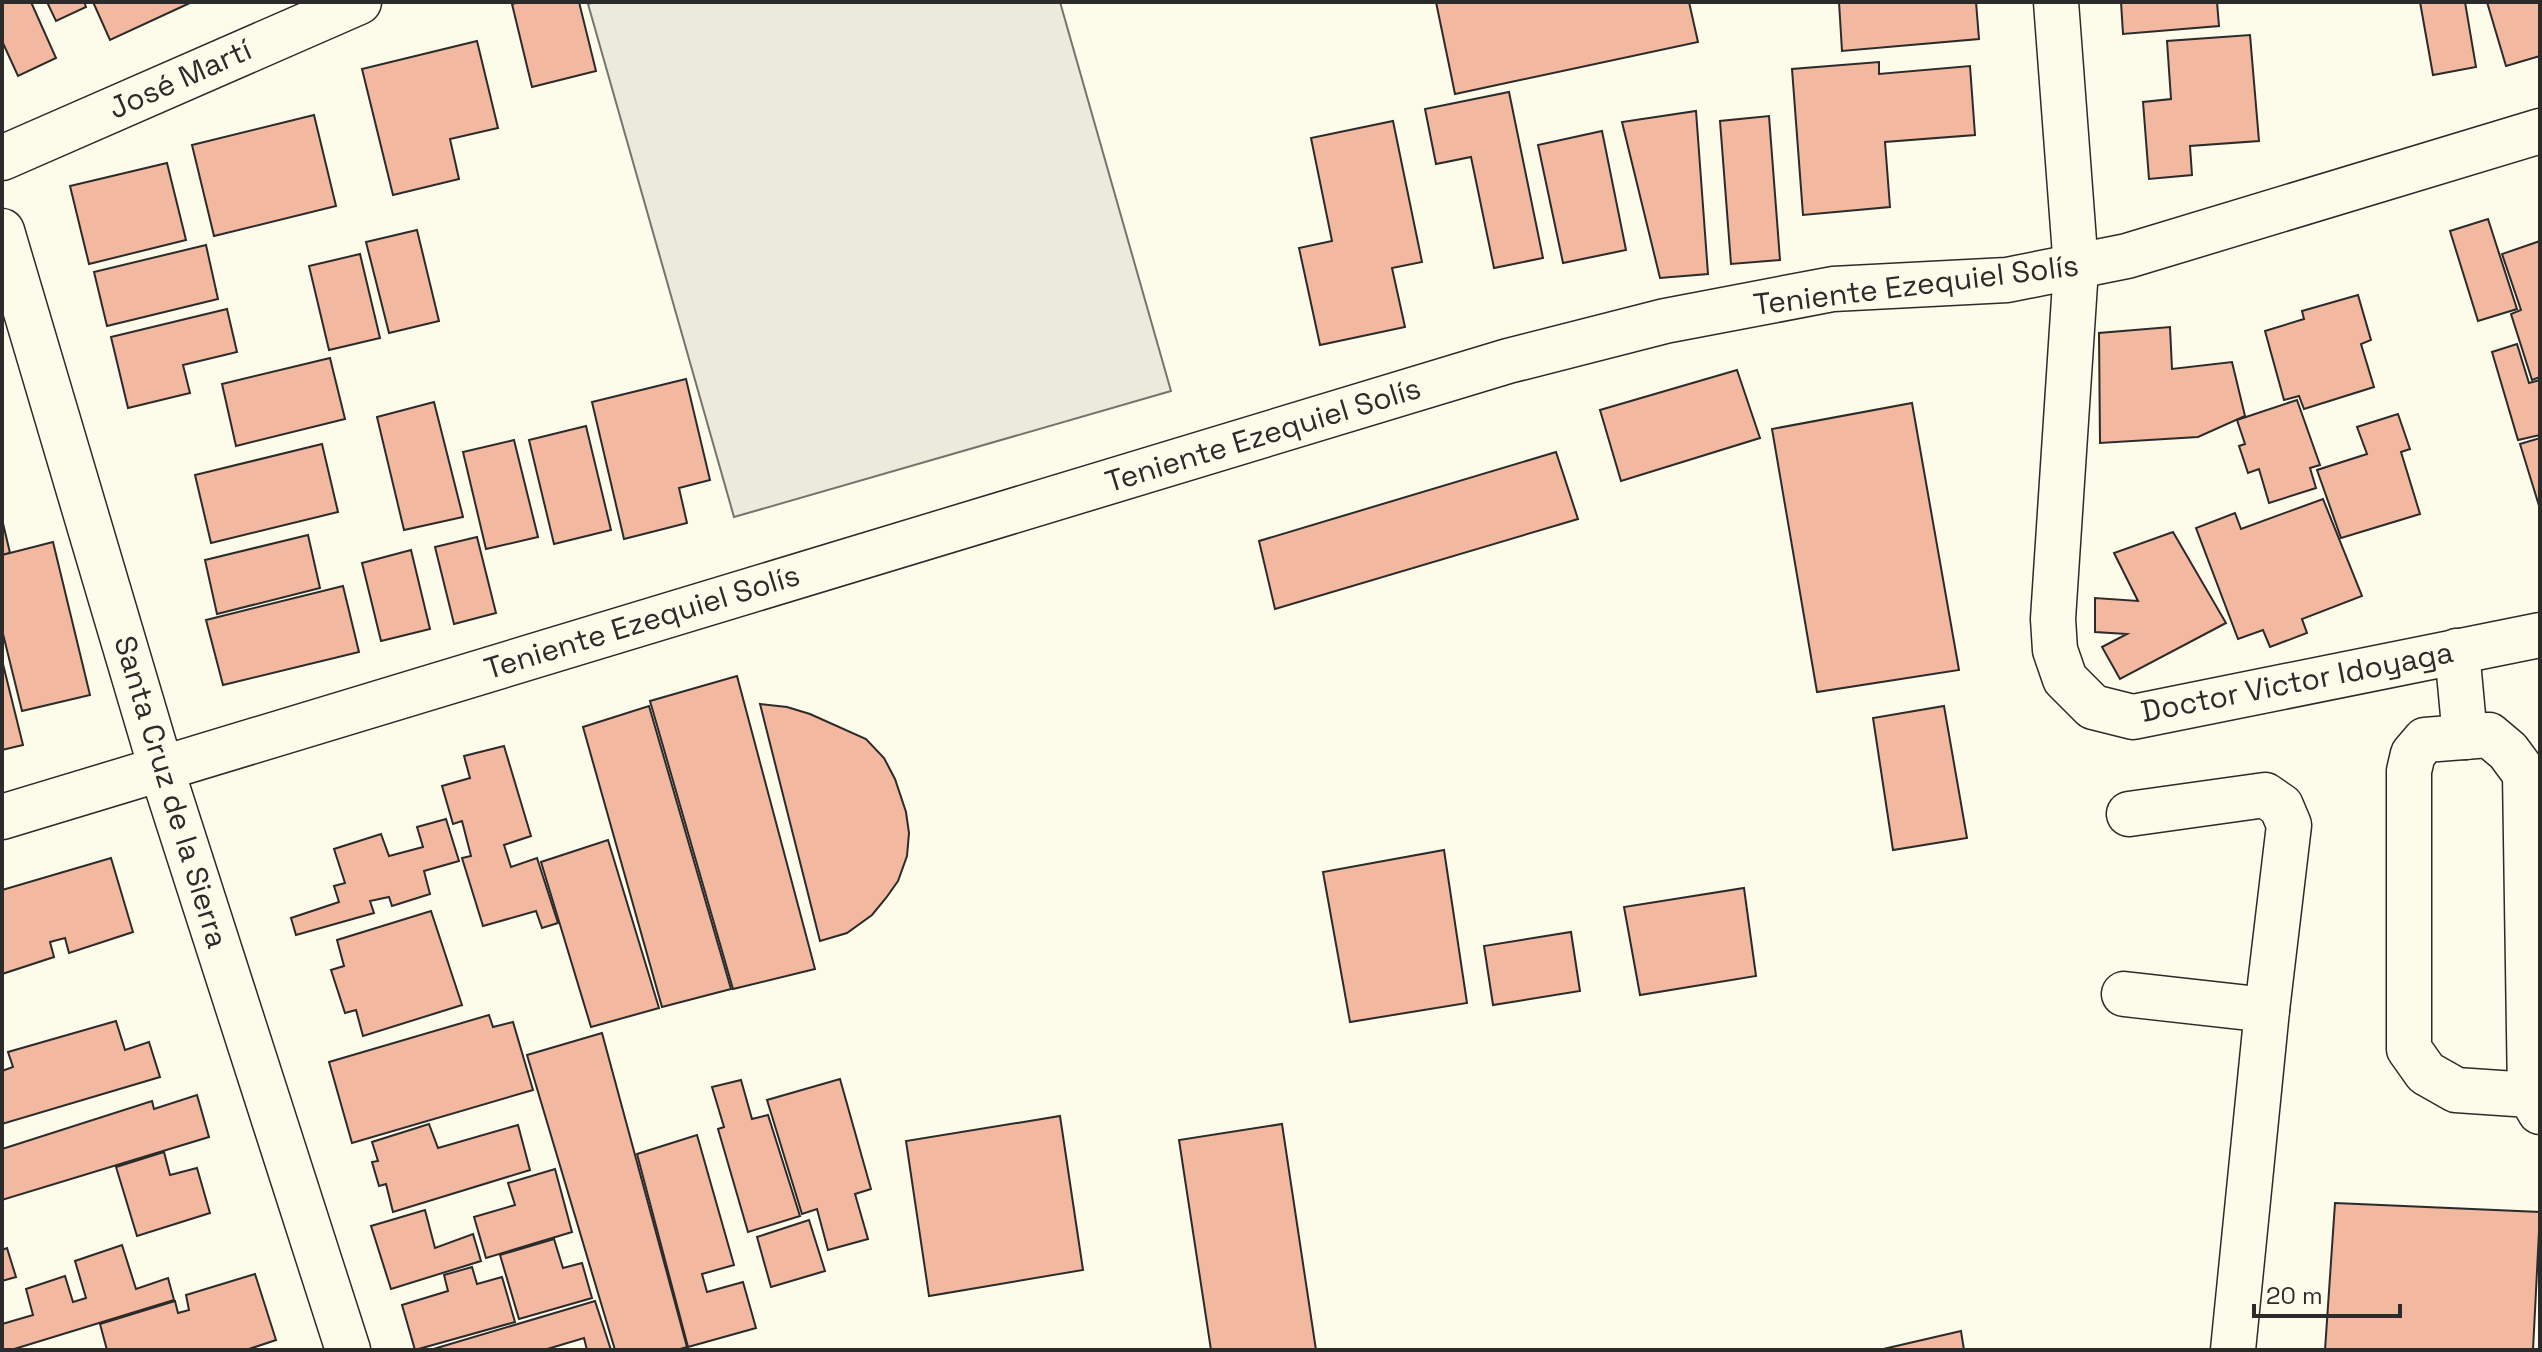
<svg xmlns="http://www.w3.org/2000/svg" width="2542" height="1352" font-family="'Space Grotesk',sans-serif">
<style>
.green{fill:#ecebdb;stroke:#74746e;stroke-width:2}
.building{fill:#f2b8a0;stroke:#2b2b2b;stroke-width:2}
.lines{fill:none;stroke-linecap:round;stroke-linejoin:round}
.minor-casing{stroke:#2b2b2b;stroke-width:47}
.minor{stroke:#fdfbea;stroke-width:44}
.labels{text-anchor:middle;stroke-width:6;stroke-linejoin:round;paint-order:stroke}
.street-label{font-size:30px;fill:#2b2b2b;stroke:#fdfbea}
</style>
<rect width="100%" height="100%" fill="#fdfbea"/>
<path class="green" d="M 595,2 L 1060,2 L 1171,391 L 734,517 L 588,4 Z"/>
<g class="building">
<path d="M 2,2 L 31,2 L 56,58 L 18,76 L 2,41 Z"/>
<path d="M 47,2 L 84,2 L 86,7 L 56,21 Z"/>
<path d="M 93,2 L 192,2 L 110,40 Z"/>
<path d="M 520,2 L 579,2 L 596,71 L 532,87 L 512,4 Z"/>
<path d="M 1436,2 L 1689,2 L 1698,42 L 1455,94 Z"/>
<path d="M 1839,2 L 1976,2 L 1979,39 L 1842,51 Z"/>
<path d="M 2121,2 L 2217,2 L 2219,26 L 2123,34 Z"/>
<path d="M 2420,2 L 2465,2 L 2476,67 L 2433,75 Z"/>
<path d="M 2487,2 L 2540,2 L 2540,56 L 2506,66 Z"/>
<path d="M 2250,35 L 2259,141 L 2190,146 L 2192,175 L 2149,179 L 2143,102 L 2171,99 L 2167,41 Z"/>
<path d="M 477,41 L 498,128 L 450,139 L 459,179 L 393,195 L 362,69 Z"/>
<path d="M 1879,62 L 1879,74 L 1970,66 L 1975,135 L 1885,142 L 1890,207 L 1803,215 L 1792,69 Z"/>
<path d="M 1509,92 L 1543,258 L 1494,268 L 1471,157 L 1436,164 L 1425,109 Z"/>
<path d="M 1696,111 L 1708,274 L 1660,278 L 1622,122 Z"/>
<path d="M 314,115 L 336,206 L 214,236 L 192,145 Z"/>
<path d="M 1769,116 L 1780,260 L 1731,264 L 1720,121 Z"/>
<path d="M 1393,121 L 1422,262 L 1392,268 L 1405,327 L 1320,345 L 1299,248 L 1332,241 L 1311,138 Z"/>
<path d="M 1602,131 L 1626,250 L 1563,263 L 1538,145 Z"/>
<path d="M 167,163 L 186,240 L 89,264 L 70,186 Z"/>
<path d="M 2488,219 L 2517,309 L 2478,321 L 2450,231 Z"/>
<path d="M 417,230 L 439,321 L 389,333 L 366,242 Z"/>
<path d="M 2540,241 L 2540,377 L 2532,380 L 2511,314 L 2521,310 L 2502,254 Z"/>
<path d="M 206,245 L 218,299 L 107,326 L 94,272 Z"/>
<path d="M 360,254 L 380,338 L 329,350 L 309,266 Z"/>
<path d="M 2358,295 L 2371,340 L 2361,344 L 2374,387 L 2304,409 L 2299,396 L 2284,400 L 2265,331 L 2304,319 L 2302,311 Z"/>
<path d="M 227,309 L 237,352 L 183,365 L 190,393 L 128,408 L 111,337 Z"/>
<path d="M 2170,327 L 2172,369 L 2232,362 L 2245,416 L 2198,437 L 2100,443 L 2099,333 Z"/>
<path d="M 2517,344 L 2529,383 L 2540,380 L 2540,435 L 2518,440 L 2492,352 Z"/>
<path d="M 330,358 L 345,419 L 236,446 L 222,384 Z"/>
<path d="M 1737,370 L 1760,438 L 1621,481 L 1600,410 Z"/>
<path d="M 686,379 L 710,480 L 679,488 L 687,523 L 624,539 L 592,402 Z"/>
<path d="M 2297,400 L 2320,465 L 2310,468 L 2316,488 L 2269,503 L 2259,469 L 2248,473 L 2239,446 L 2245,444 L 2237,420 Z"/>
<path d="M 434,402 L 463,517 L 404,530 L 377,417 Z"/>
<path d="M 1912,403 L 1959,670 L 1817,692 L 1772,429 Z"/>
<path d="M 2398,414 L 2410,449 L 2401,452 L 2420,514 L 2341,538 L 2317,470 L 2367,454 L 2357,427 Z"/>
<path d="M 586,426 L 611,530 L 554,544 L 529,440 Z"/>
<path d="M 2540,438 L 2540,509 L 2520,444 Z"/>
<path d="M 514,440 L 538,537 L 486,549 L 463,452 Z"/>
<path d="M 322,444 L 338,512 L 211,543 L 195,475 Z"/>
<path d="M 1556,452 L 1578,519 L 1275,609 L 1259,541 Z"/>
<path d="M 2323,499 L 2362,596 L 2302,619 L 2307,633 L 2270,647 L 2263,630 L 2238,639 L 2196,528 L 2235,513 L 2241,529 Z"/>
<path d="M 2,519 L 10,553 L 2,555 Z"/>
<path d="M 2173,532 L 2226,623 L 2120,679 L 2102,647 L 2127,634 L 2095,632 L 2095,598 L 2138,601 L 2114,553 Z"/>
<path d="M 308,535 L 320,588 L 217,614 L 205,560 Z"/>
<path d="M 477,537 L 496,613 L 454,624 L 435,547 Z"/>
<path d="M 53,542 L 90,695 L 22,711 L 2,630 L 2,555 Z"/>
<path d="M 411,550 L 430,629 L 381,641 L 362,563 Z"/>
<path d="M 343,586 L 359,652 L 223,685 L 206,620 Z"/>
<path d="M 2,660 L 23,745 L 2,750 Z"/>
<path d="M 737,676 L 815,969 L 733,989 L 650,701 Z"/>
<path d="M 760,704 L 787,707 L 810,714 L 866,739 L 884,758 L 895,779 L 906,812 L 909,833 L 907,856 L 898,881 L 886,898 L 872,915 L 847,933 L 820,941 Z"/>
<path d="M 649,706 L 731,989 L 662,1007 L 583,727 Z"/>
<path d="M 1944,706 L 1967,838 L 1893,850 L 1873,718 Z"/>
<path d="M 504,746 L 531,836 L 504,845 L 511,867 L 537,858 L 558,923 L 542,928 L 536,911 L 483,926 L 462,858 L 471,856 L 462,821 L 453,824 L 442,786 L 470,778 L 464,756 Z"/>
<path d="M 446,819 L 459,861 L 424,871 L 430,894 L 392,906 L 389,897 L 370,901 L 374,913 L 296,935 L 291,918 L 339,902 L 334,886 L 345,883 L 334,849 L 381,834 L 389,856 L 423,847 L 417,827 Z"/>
<path d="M 608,840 L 659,1008 L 591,1027 L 541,862 Z"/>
<path d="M 1444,850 L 1467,1003 L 1350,1022 L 1323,872 Z"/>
<path d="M 111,858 L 133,932 L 69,953 L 65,938 L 50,942 L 54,957 L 2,974 L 2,890 Z"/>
<path d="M 1744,888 L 1756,976 L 1640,995 L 1624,907 Z"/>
<path d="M 431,911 L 462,1005 L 363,1036 L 356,1010 L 345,1013 L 331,970 L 344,966 L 337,940 Z"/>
<path d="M 1571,932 L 1580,991 L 1493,1005 L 1484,946 Z"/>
<path d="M 489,1015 L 493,1027 L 513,1022 L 533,1090 L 352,1143 L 329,1062 Z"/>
<path d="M 116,1021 L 125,1050 L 149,1042 L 160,1077 L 2,1124 L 2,1071 L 13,1067 L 8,1052 Z"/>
<path d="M 602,1033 L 687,1347 L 677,1350 L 615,1350 L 527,1055 Z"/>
<path d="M 840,1079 L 871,1189 L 855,1194 L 868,1239 L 828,1250 L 817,1209 L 802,1214 L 767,1100 Z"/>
<path d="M 741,1080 L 752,1119 L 768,1115 L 800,1216 L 748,1232 L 718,1129 L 724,1127 L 712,1087 Z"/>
<path d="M 197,1095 L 209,1137 L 2,1200 L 2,1149 L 152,1101 L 154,1109 Z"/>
<path d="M 1060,1116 L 1083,1270 L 929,1296 L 906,1141 Z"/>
<path d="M 429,1124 L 438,1148 L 518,1125 L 530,1170 L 393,1212 L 386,1184 L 379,1186 L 372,1162 L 378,1161 L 372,1142 Z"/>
<path d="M 1282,1124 L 1316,1350 L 1211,1350 L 1179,1140 Z"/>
<path d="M 697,1135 L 734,1265 L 702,1274 L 707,1292 L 743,1282 L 756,1328 L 688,1347 L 637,1154 Z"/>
<path d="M 164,1152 L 170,1175 L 197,1168 L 210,1213 L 137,1236 L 116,1167 Z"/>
<path d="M 555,1169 L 572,1232 L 486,1258 L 474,1217 L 515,1205 L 508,1183 Z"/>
<path d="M 2335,1203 L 2540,1212 L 2533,1350 L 2325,1350 Z"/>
<path d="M 425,1210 L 435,1248 L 473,1234 L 481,1261 L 391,1289 L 371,1226 Z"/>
<path d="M 809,1220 L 825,1271 L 771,1287 L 757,1237 Z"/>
<path d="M 554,1239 L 563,1268 L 582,1263 L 592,1298 L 519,1319 L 500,1255 Z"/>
<path d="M 122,1245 L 136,1289 L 168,1278 L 174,1300 L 11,1350 L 2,1350 L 2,1324 L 33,1315 L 26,1289 L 65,1276 L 73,1302 L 86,1298 L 75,1261 Z"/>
<path d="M 7,1248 L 16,1277 L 2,1281 L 2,1250 Z"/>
<path d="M 472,1267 L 477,1284 L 502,1277 L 515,1322 L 415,1350 L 402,1305 L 448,1291 L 444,1275 Z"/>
<path d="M 255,1274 L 276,1340 L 246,1350 L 107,1350 L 100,1324 L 175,1301 L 178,1313 L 189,1310 L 186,1295 Z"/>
<path d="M 595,1301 L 611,1350 L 587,1350 L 584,1338 L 544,1350 L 430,1350 Z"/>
<path d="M 1961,1331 L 1964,1350 L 1879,1350 Z"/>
</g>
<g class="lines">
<defs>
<g id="minor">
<path d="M 2056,2 L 2076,268 L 2053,619 L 2055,650 L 2065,679 L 2093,707 L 2133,717 L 2540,635"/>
<path d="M 2,158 L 359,2"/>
<path d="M 2,231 L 161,768 L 348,1350"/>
<path d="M 2457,651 L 2465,737"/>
<path d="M 2129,814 L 2265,795 L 2281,806 L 2289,825 L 2267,1010 L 2233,1350"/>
<path d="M 2,817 L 1508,361 L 1665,321 L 1833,289 L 2007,280 L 2127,256 L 2540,131"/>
<path d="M 2124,994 L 2267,1010"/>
<path d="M 2530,1095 L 2456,1090 L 2426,1073 L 2409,1049 L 2409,771 L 2413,754 L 2425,740 L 2489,735 L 2508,751 L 2525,774 L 2530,1095 L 2540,1112"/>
</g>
</defs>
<use href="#minor" class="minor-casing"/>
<use href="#minor" class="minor"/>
</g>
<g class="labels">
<g class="street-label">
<text transform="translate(180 79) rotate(-24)" y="10">José Martí</text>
<text transform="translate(1916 285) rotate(-7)" y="10">Teniente Ezequiel Solís</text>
<text transform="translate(1263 435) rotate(-17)" y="10">Teniente Ezequiel Solís</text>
<text transform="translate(642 622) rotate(-17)" y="10">Teniente Ezequiel Solís</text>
<text transform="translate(2297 682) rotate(-11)" y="10">Doctor Victor Idoyaga</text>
<text transform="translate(171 792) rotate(73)" y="10">Santa Cruz de la Sierra</text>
</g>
</g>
<rect width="2542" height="1352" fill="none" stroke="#2b2b2b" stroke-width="8"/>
<path d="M2254 1304v12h146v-12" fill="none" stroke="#2b2b2b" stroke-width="4"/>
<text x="2266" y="1304" font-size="24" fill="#2b2b2b" stroke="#fdfbea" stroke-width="6" paint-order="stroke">20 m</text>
</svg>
